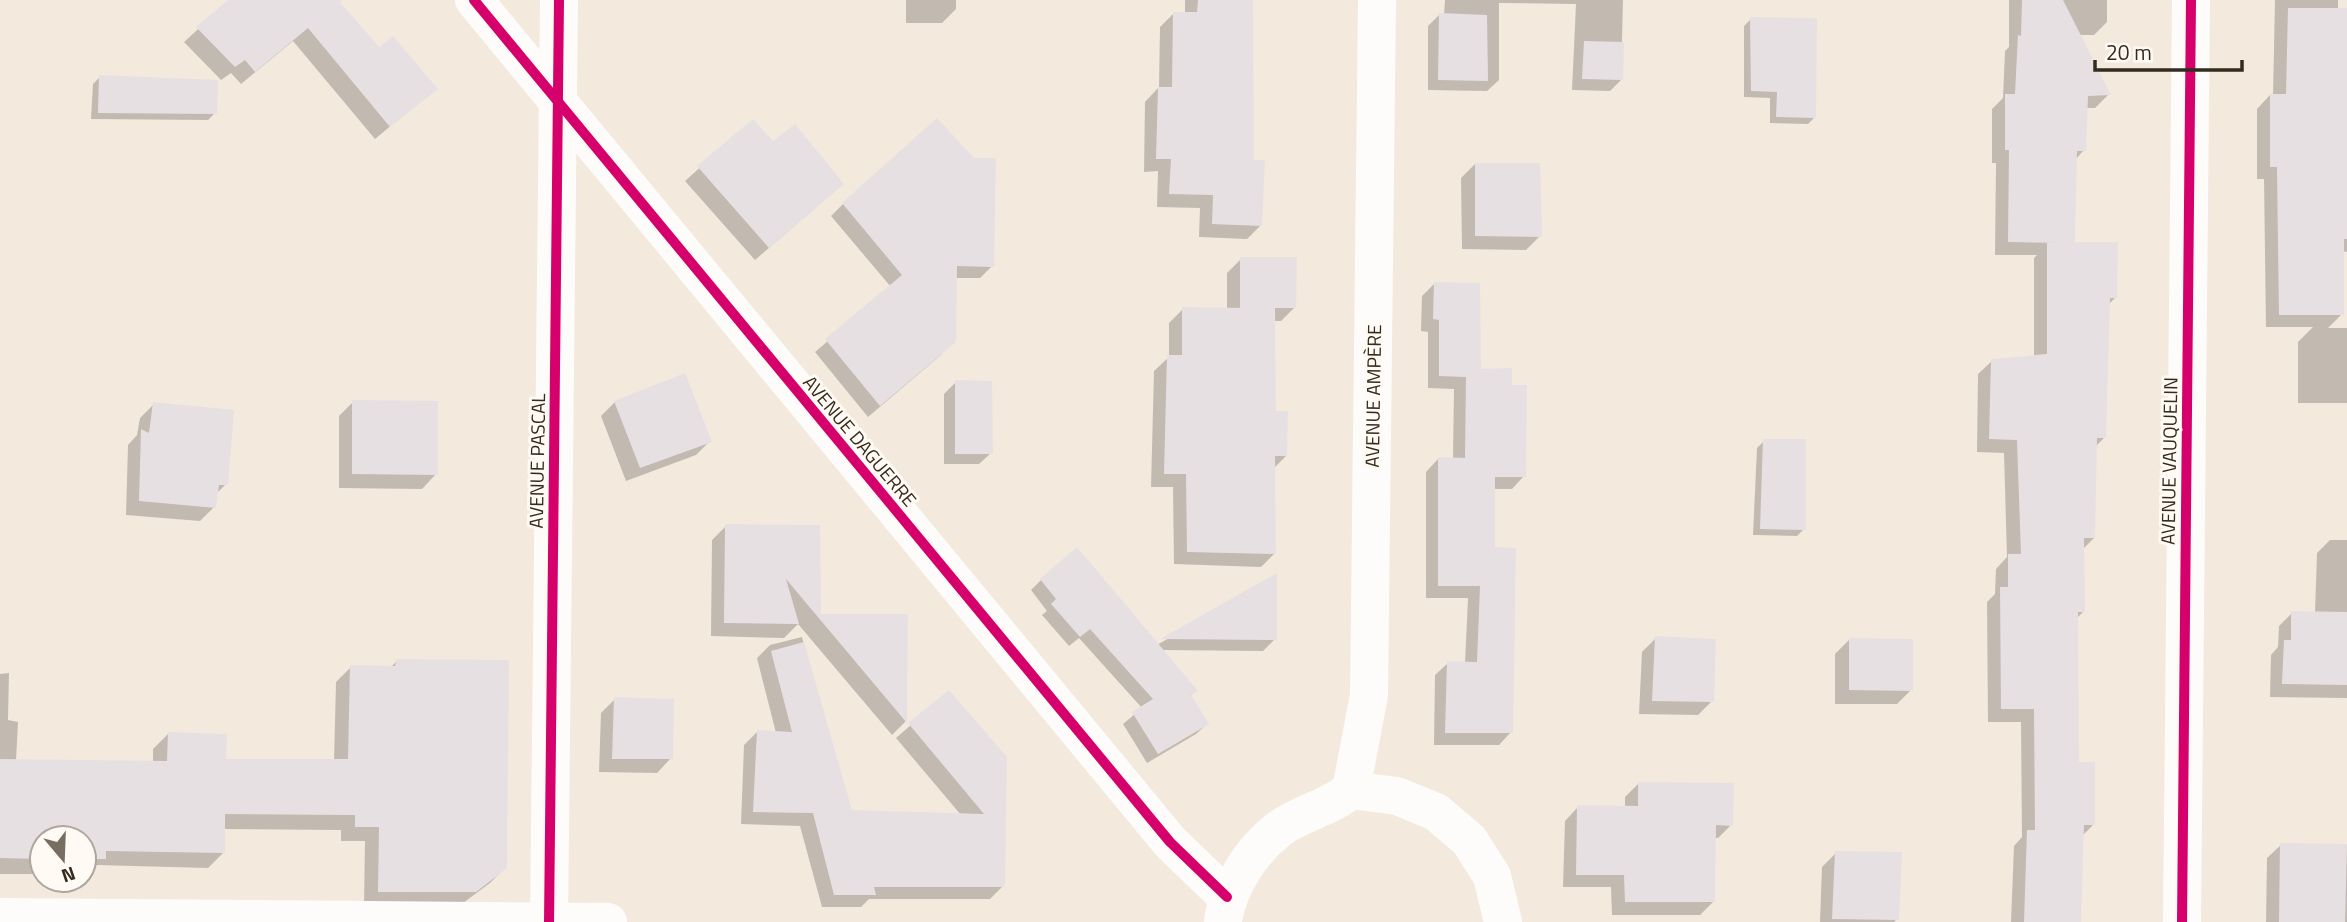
<svg xmlns="http://www.w3.org/2000/svg" width="2347" height="922" font-family="'Titillium Web',sans-serif">
<style>
.shadow{fill:#0003}
.building{fill:#e7e0e3}
.lines{fill:none;stroke-linecap:round;stroke-linejoin:round}
.street{stroke:#fdfcfa;stroke-width:38}
.secondary{stroke:#fdfcfa;stroke-width:38}
.cycleway-casing{stroke:#fffaf4;stroke-width:15}
.cycleway{stroke:#d6006c;stroke-width:10}
.labels{text-anchor:middle;stroke-width:6;stroke-linejoin:round;paint-order:stroke}
.street-label{font-size:19px;fill:#342b1f;stroke:#fffaf4}
</style>
<rect width="100%" height="100%" fill="#f3e9dc"/>
<g class="shadow">
<path d="M 230,0 L 337,0 L 378,50 L 435,89 L 375,139 L 293,41 L 241,84 L 231,73 L 221,80 L 184,42 Z"/>
<path d="M 906,0 L 956,0 L 956,9 L 942,23 L 906,23 Z"/>
<path d="M 1185,0 L 1252,0 L 1252,162 L 1261,225 L 1247,239 L 1199,237 L 1200,208 L 1157,207 L 1158,171 L 1144,172 L 1145,102 L 1159,87 L 1160,27 L 1173,14 L 1185,14 Z"/>
<path d="M 1445,0 L 1623,0 L 1621,80 L 1610,91 L 1572,90 L 1576,4 L 1499,3 L 1499,80 L 1487,91 L 1428,90 L 1428,26 L 1439,15 L 1444,15 Z"/>
<path d="M 2009,0 L 2107,0 L 2107,22 L 2094,35 L 2078,35 L 2108,95 L 2095,108 L 2086,108 L 2084,150 L 2075,160 L 2073,244 L 2116,297 L 2108,305 L 2104,438 L 2096,446 L 2094,538 L 2083,549 L 2083,612 L 2076,619 L 2077,764 L 2094,824 L 2082,836 L 2080,922 L 2011,922 L 2014,846 L 2022,837 L 2021,722 L 1988,722 L 1987,602 L 1995,594 L 1996,569 L 2007,557 L 2004,453 L 1977,452 L 1978,374 L 1992,361 L 2034,357 L 2034,258 L 2037,255 L 1995,255 L 1996,163 L 1992,163 L 1992,109 L 2003,98 L 2005,51 L 2009,47 Z"/>
<path d="M 2275,0 L 2338,0 L 2338,10 L 2347,10 L 2347,252 L 2342,251 L 2342,314 L 2328,328 L 2347,328 L 2347,403 L 2298,403 L 2298,342 L 2313,327 L 2266,327 L 2264,179 L 2257,179 L 2257,109 L 2270,95 L 2273,96 Z"/>
<path d="M 1751,19 L 1815,117 L 1808,124 L 1770,123 L 1770,98 L 1744,97 L 1744,26 Z"/>
<path d="M 100,77 L 215,113 L 208,120 L 91,119 L 93,84 Z"/>
<path d="M 752,121 L 828,197 L 755,260 L 685,181 Z"/>
<path d="M 1475,164 L 1540,236 L 1526,250 L 1462,249 L 1461,178 Z"/>
<path d="M 843,204 L 992,266 L 980,278 L 955,278 L 942,354 L 868,417 L 815,352 L 891,287 L 831,216 Z"/>
<path d="M 1241,259 L 1294,308 L 1281,321 L 1274,321 L 1274,413 L 1286,456 L 1274,468 L 1274,554 L 1261,567 L 1174,564 L 1173,487 L 1151,487 L 1154,371 L 1169,357 L 1169,323 L 1183,309 L 1227,309 L 1227,273 Z"/>
<path d="M 1435,283 L 1480,370 L 1510,387 L 1524,476 L 1512,489 L 1493,489 L 1493,549 L 1511,732 L 1499,745 L 1434,745 L 1435,675 L 1448,663 L 1465,663 L 1468,598 L 1426,598 L 1426,472 L 1438,459 L 1453,459 L 1454,389 L 1428,388 L 1428,332 L 1421,331 L 1422,296 Z"/>
<path d="M 956,382 L 991,453 L 979,464 L 944,464 L 944,394 Z"/>
<path d="M 353,402 L 436,474 L 422,489 L 339,488 L 339,416 Z"/>
<path d="M 615,402 L 710,441 L 696,455 L 626,481 L 601,416 Z"/>
<path d="M 154,404 L 226,484 L 215,495 L 214,507 L 200,521 L 126,515 L 128,445 L 137,435 L 140,418 Z"/>
<path d="M 1764,441 L 1804,529 L 1797,536 L 1753,535 L 1757,448 Z"/>
<path d="M 726,526 L 818,527 L 819,616 L 906,616 L 905,722 L 892,735 L 798,624 L 784,638 L 711,636 L 712,540 Z"/>
<path d="M 2330,540 L 2347,540 L 2347,698 L 2270,697 L 2271,655 L 2278,647 L 2279,626 L 2292,613 L 2315,613 L 2317,553 Z"/>
<path d="M 1276,576 L 1275,639 L 1263,651 L 1161,650 L 1195,691 L 1190,697 L 1207,724 L 1196,734 L 1147,763 L 1123,724 L 1142,708 L 1079,638 L 1069,646 L 1042,615 L 1047,611 L 1031,590 L 1041,580 L 1157,645 Z"/>
<path d="M 802,637 L 851,812 L 961,815 L 896,738 L 949,692 L 1005,757 L 1003,886 L 990,899 L 869,899 L 861,907 L 822,907 L 800,826 L 741,824 L 744,745 L 757,732 L 776,733 L 757,658 L 770,645 Z"/>
<path d="M 1656,638 L 1712,701 L 1698,715 L 1639,714 L 1642,652 Z"/>
<path d="M 1849,640 L 1911,690 L 1897,704 L 1835,704 L 1835,654 Z"/>
<path d="M 398,660 L 506,867 L 490,883 L 459,906 L 364,906 L 365,841 L 341,841 L 341,830 L 223,829 L 223,853 L 208,868 L 97,865 L 89,874 L 84,874 L 84,838 L 42,838 L 42,874 L 0,874 L 0,674 L 9,673 L 8,720 L 18,722 L 16,761 L 153,763 L 153,749 L 168,734 L 225,760 L 334,761 L 336,682 L 351,667 L 390,668 Z"/>
<path d="M 615,699 L 671,758 L 657,773 L 599,772 L 601,713 Z"/>
<path d="M 1638,784 L 1731,825 L 1718,838 L 1714,838 L 1713,902 L 1700,915 L 1612,915 L 1611,887 L 1563,887 L 1565,821 L 1578,807 L 1625,808 L 1625,797 Z"/>
<path d="M 2281,845 L 2347,846 L 2347,922 L 2266,922 L 2267,858 Z"/>
<path d="M 1836,853 L 1897,919 L 1894,922 L 1820,922 L 1822,867 Z"/>
</g>
<g class="building">
<path d="M 228,0 L 342,0 L 340,2 L 379,47 L 393,36 L 438,89 L 390,127 L 308,28 L 255,72 L 245,60 L 235,67 L 196,27 Z"/>
<path d="M 1198,0 L 1253,0 L 1254,160 L 1265,160 L 1262,226 L 1212,224 L 1213,195 L 1169,194 L 1171,159 L 1156,159 L 1158,87 L 1172,87 L 1173,12 L 1197,12 Z"/>
<path d="M 2022,0 L 2063,0 L 2111,95 L 2088,96 L 2086,151 L 2077,151 L 2075,242 L 2118,242 L 2117,298 L 2110,298 L 2106,438 L 2097,438 L 2095,538 L 2084,538 L 2085,612 L 2078,612 L 2079,762 L 2095,762 L 2095,825 L 2084,825 L 2081,922 L 2024,922 L 2027,830 L 2035,830 L 2034,709 L 2001,709 L 2000,587 L 2008,587 L 2008,554 L 2021,554 L 2017,440 L 1989,439 L 1991,359 L 2047,354 L 2047,243 L 2060,243 L 2008,242 L 2009,150 L 2005,150 L 2005,94 L 2015,94 L 2018,35 L 2021,36 Z"/>
<path d="M 2288,8 L 2347,8 L 2347,239 L 2344,239 L 2344,315 L 2279,315 L 2277,167 L 2270,167 L 2270,94 L 2286,94 Z"/>
<path d="M 1439,13 L 1487,15 L 1488,81 L 1438,80 Z"/>
<path d="M 1750,17 L 1817,18 L 1816,118 L 1776,117 L 1777,92 L 1751,91 Z"/>
<path d="M 1584,41 L 1624,42 L 1623,80 L 1582,79 Z"/>
<path d="M 99,75 L 218,80 L 217,114 L 98,113 Z"/>
<path d="M 937,118 L 974,158 L 996,158 L 994,267 L 957,266 L 956,342 L 880,406 L 825,339 L 902,275 L 842,203 Z"/>
<path d="M 753,119 L 773,141 L 795,124 L 844,184 L 769,248 L 697,166 Z"/>
<path d="M 1475,163 L 1540,163 L 1542,237 L 1475,236 Z"/>
<path d="M 1240,257 L 1297,257 L 1296,308 L 1275,308 L 1276,411 L 1288,411 L 1287,456 L 1275,456 L 1276,554 L 1187,552 L 1186,474 L 1164,474 L 1167,355 L 1182,355 L 1182,307 L 1246,308 L 1240,308 Z"/>
<path d="M 1434,282 L 1480,283 L 1481,369 L 1512,368 L 1512,385 L 1527,385 L 1526,477 L 1495,477 L 1495,547 L 1516,548 L 1513,733 L 1445,733 L 1447,661 L 1477,662 L 1480,586 L 1438,586 L 1438,457 L 1465,458 L 1466,377 L 1439,376 L 1439,320 L 1433,319 Z"/>
<path d="M 685,373 L 712,442 L 640,468 L 614,401 Z"/>
<path d="M 955,380 L 992,381 L 993,454 L 955,454 Z"/>
<path d="M 352,400 L 438,401 L 438,475 L 352,474 Z"/>
<path d="M 153,402 L 234,410 L 228,485 L 219,485 L 216,508 L 139,501 L 141,429 L 149,433 Z"/>
<path d="M 1763,439 L 1806,439 L 1806,530 L 1760,529 Z"/>
<path d="M 725,524 L 820,525 L 821,614 L 908,614 L 907,723 L 786,579 L 799,624 L 724,623 Z"/>
<path d="M 1077,547 L 1198,691 L 1191,695 L 1209,724 L 1158,754 L 1132,712 L 1153,699 L 1090,629 L 1080,637 L 1051,604 L 1056,599 L 1040,579 Z"/>
<path d="M 1277,573 L 1277,640 L 1160,639 Z"/>
<path d="M 2291,611 L 2347,612 L 2347,685 L 2282,684 L 2284,640 L 2291,640 Z"/>
<path d="M 1655,636 L 1716,639 L 1714,702 L 1652,701 Z"/>
<path d="M 1849,638 L 1913,639 L 1913,691 L 1849,690 Z"/>
<path d="M 804,642 L 852,810 L 984,814 L 908,723 L 949,690 L 1007,757 L 1005,887 L 874,887 L 876,895 L 834,895 L 813,813 L 753,812 L 757,730 L 792,732 L 771,651 Z"/>
<path d="M 397,659 L 509,660 L 507,868 L 476,892 L 378,892 L 379,827 L 355,827 L 355,815 L 225,814 L 225,853 L 106,851 L 106,859 L 84,859 L 84,838 L 42,838 L 42,859 L 0,858 L 0,759 L 167,761 L 168,732 L 227,734 L 226,759 L 348,759 L 350,665 L 395,666 Z"/>
<path d="M 614,697 L 674,699 L 673,759 L 612,759 Z"/>
<path d="M 1638,782 L 1734,783 L 1733,826 L 1716,825 L 1715,902 L 1625,902 L 1624,875 L 1576,875 L 1577,805 L 1638,806 Z"/>
<path d="M 2280,843 L 2347,844 L 2345,922 L 2279,922 Z"/>
<path d="M 1835,851 L 1902,852 L 1899,920 L 1832,919 Z"/>
</g>
<g class="lines">
<g class="street">
<path d="M 1377,0 L 1369,695 L 1351,790 L 1397,796 L 1436,812 L 1469,840 L 1492,876 L 1503,922"/>
<path d="M 0,917 L 608,922"/>
<path d="M 549,922 L 559,0"/>
<path d="M 2182,922 L 2191,0"/>
</g>
<g class="secondary">
<path d="M 474,0 L 1170,842 L 1227,897"/>
<path d="M 1223,920 C 1229,885 1251,851 1279,829 C 1300,813 1328,809 1351,790"/>
</g>
<defs>
<g id="cycleway">
<path d="M 474,0 L 1170,842 L 1227,897"/>
<path d="M 549,922 L 559,0"/>
<path d="M 2182,922 L 2191,0"/>
</g>
</defs>
<use href="#cycleway" class="cycleway-casing"/>
<use href="#cycleway" class="cycleway"/>
</g>
<g class="labels">
<g class="street-label">
<text transform="translate(1373 396) rotate(-89)" y="7">AVENUE AMPÈRE</text>
<text transform="translate(860 441) rotate(50)" y="7">AVENUE DAGUERRE</text>
<text transform="translate(537 461) rotate(-89)" y="7">AVENUE PASCAL</text>
<text transform="translate(2169 461) rotate(-89)" y="7">AVENUE VAUQUELIN</text>
</g>
</g>
<g transform="translate(63 859) rotate(161)"><circle r="33" fill="#fffaf4" stroke="#aea79f" stroke-width="2"/>
<path d="M0-5L12 26L0 18L-12 26Z" fill="#776e61"/>
<text y="-10" font-size="19" font-weight="bold" text-anchor="middle" fill="#342b1f">N</text>
</g>
<path d="M2095 60v10h147v-10" fill="none" stroke="#342b1f" stroke-width="3.5"/>
<text x="2106" y="60" font-size="21" fill="#342b1f" stroke="#fffaf4" stroke-width="5" paint-order="stroke">20 m</text>
</svg>
